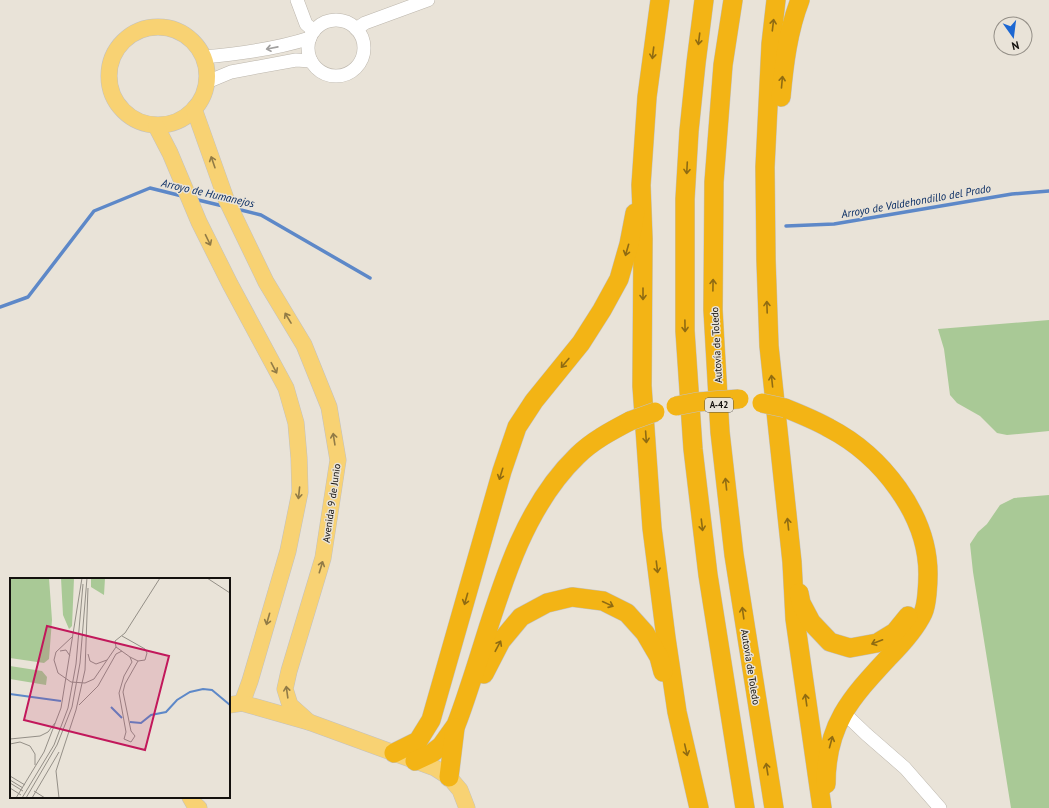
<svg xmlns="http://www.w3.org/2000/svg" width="1049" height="808" font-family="'PT Sans',sans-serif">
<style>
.green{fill:#a9c996}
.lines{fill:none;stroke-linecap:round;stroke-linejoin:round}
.stream{stroke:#5d88c8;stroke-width:3.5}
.minor-casing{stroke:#bcb6ac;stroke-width:14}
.major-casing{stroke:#c2c1c0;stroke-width:17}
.highway-casing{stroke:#c2c1c0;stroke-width:20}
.minor{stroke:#fff;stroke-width:13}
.major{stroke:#f8d273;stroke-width:16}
.highway{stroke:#f3b415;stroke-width:19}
.highway-bridge-casing{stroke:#c2c1c0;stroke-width:20;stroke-linecap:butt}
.highway-bridge{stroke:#f3b415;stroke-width:19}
.oneway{stroke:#8f6b12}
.oneway2{stroke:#a1a09f}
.oneway3{stroke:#917b46}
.labels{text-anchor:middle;stroke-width:3;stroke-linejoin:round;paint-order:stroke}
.shield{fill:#e9e3d8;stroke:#54504b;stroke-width:1}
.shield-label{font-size:9px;font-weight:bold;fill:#14110e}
.street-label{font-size:10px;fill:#14110e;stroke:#e9e3d8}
.water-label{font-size:11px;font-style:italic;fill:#00265f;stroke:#e9e3d8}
.inset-river{fill:none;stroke:#5d88c8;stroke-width:2}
.inset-road{fill:none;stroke:#948f87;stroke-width:1}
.view{fill:#c2185b;fill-opacity:0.15;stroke:#c2185b;stroke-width:2}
.inset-edge{fill:none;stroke:#14110e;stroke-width:2}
</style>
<rect width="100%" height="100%" fill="#e9e3d8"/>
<g class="green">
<path d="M 1049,320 L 1049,431 L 1007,435 L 997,433 L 980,416 L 957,403 L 950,395 L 944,349 L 938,329 Z"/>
<path d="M 1049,495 L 1049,808 L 1011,808 L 973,572 L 970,544 L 978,532 L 987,524 L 1000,505 L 1014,498 Z"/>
</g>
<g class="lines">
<g class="stream">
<path d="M 194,199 L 223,206"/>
<path d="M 237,209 L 261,215 L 370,278"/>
<path d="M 786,226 L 834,224 L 1012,194 L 1049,191"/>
<path d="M 0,307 L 28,297 L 94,211 L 150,188 L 182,196"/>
</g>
<defs>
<g id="minor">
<path d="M 297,0 L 306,24 L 314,31"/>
<circle cx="336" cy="48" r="28"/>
<path d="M 356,29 L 365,23 L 428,0"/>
<path d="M 203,57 C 239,54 276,49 310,38"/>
<path d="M 207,82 L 231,72 L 296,60 L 311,61"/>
<path d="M 843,712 L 866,734 L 905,768 L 940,808"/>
</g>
<g id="major">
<circle cx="158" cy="76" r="49"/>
<path d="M 194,109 L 226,199 L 266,282 L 304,345 L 329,407 L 338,460 L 323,558 L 289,671 L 285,689 L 290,705 L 309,722"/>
<path d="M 156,126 L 170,153 L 199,222 L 230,284 L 286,388 L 296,423 L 299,458 L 300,492 L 288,551 L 250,681 L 242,703"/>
<path d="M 229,705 L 242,703 L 309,722 L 435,768 L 449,777 L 460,790 L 467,808"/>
<path d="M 190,797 L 194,804 L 199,808"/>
</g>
<g id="highway">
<path d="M 660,0 L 647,97 L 641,185 L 643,239 L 642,386 L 652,528 L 666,638 L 677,712 L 699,808"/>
<path d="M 704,0 L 696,63 L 689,131 L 685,199 L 685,331 L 693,449 L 708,575 L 745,808"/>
<path d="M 733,0 L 723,65 L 714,182 L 713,310 L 720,432 L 734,555 L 774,808"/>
<path d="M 776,0 L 771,44 L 765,167 L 766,260 L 769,346 L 792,562 L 795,619 L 822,808"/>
<path d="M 781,97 C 784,64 788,31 800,0"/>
<path d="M 785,408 C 800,414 815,420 829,428 C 881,455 928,514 928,574 C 928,583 927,605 923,613 C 915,630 901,645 888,658 C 850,699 826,725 826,784"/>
<path d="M 799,593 L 801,603 L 811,622 L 830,642 L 850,648 L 877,643 L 895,632 L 908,616"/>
<path d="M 484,674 L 501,641 L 521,617 L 547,603 L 572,597 L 603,601 L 627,613 L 645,633 L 659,657 L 663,672"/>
<path d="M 394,753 L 418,741 L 431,720 L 502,471 L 517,427 L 534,401 L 581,343 L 602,310 L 619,279 L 629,244 L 635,213"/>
<path d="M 415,761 L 432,753 L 441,746 L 456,725 C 462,710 467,694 472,679 C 497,603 518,513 577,456 C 592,441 611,431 630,421"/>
<path d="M 449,777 L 455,728"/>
</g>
</defs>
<use href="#minor" class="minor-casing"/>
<use href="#major" class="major-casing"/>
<use href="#highway" class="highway-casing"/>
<use href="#minor" class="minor"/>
<use href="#major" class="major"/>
<use href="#highway" class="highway"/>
<defs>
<g id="highway-bridge">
<path d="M 762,403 L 785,408"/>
<path d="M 676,406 L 697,402 L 739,399"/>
<path d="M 630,421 L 655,412"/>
</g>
</defs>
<use href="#highway-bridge" class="highway-bridge-casing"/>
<use href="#highway-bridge" class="highway-bridge"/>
</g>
<defs><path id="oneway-shaft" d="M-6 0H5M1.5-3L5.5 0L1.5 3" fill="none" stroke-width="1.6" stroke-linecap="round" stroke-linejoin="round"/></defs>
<g class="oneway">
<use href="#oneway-shaft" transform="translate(773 25) rotate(-83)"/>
<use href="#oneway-shaft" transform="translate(699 39) rotate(97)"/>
<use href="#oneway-shaft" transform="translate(653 53) rotate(97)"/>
<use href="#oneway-shaft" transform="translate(782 82) rotate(-85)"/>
<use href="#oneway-shaft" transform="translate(687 168) rotate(93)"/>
<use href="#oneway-shaft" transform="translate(627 250) rotate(106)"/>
<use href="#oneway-shaft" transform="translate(713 285) rotate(-89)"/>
<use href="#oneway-shaft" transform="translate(643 294) rotate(90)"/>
<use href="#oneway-shaft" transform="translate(767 307) rotate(-92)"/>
<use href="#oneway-shaft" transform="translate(685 326) rotate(89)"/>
<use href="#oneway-shaft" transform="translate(565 363) rotate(130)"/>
<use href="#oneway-shaft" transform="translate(772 381) rotate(-96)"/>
<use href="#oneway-shaft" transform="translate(646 437) rotate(86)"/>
<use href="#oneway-shaft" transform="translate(501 474) rotate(107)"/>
<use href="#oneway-shaft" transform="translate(726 484) rotate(-96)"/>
<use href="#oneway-shaft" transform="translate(788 524) rotate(-96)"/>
<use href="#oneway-shaft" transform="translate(702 525) rotate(83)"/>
<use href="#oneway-shaft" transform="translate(657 567) rotate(83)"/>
<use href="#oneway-shaft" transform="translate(466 599) rotate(106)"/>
<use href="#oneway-shaft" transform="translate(608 604) rotate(25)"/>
<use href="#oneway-shaft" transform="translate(743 613) rotate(-98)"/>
<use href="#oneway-shaft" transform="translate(877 642) rotate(159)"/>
<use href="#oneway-shaft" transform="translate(498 646) rotate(-62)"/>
<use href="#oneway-shaft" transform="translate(806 700) rotate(-98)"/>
<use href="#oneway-shaft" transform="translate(831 742) rotate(-75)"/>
<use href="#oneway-shaft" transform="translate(686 750) rotate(77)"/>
<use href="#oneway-shaft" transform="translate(767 769) rotate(-99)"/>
</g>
<use class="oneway2" href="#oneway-shaft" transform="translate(272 48) rotate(169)"/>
<g class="oneway3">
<use href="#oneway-shaft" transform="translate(213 162) rotate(-109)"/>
<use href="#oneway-shaft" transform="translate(208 240) rotate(64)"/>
<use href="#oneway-shaft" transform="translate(288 318) rotate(-121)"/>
<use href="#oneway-shaft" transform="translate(274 368) rotate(62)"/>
<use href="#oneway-shaft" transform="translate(334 439) rotate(-99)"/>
<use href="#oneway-shaft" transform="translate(299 493) rotate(96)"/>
<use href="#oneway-shaft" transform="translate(321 567) rotate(-73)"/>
<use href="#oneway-shaft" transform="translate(268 619) rotate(106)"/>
<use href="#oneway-shaft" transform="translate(287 692) rotate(-98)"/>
</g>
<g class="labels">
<rect class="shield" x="705" y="398" width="28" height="14" rx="3"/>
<g class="shield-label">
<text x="719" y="408">A-42</text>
</g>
<g class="street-label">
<text transform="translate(716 345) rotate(-93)" y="4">Autovía de Toledo</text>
<text transform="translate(331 503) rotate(-82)" y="4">Avenida 9 de Junio</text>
<text transform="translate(751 667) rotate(81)" y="4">Autovía de Toledo</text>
</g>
<g class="water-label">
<text transform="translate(208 193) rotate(13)" y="4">Arroyo de Humanejos</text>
<text transform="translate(916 201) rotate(-10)" y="4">Arroyo de Valdehondillo del Prado</text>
</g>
</g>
<g transform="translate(10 578)">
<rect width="220" height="220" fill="#e9e3d8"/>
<path d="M 0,0 L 39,0 L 42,42 L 39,81 L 34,85 L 0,80 ZM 51,0 L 64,0 L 62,48 L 59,51 L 53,37 ZM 81,0 L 95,0 L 94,17 L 81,9 ZM 0,88 L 32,93 L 37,99 L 36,107 L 0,101 Z" fill="#a9c996"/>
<path class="inset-river" d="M 0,116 L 51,123M 101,129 L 112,140M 120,144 L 131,145 L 141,137 L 156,134 L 167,122 L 180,114 L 193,111 L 202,112 L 220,127"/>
<path class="inset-road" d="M 197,0 L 220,15M 112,58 L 135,71 L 137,75 L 135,82 L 128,83 L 120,79 L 106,69 L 105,63 L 115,55 L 150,0M 62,59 L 46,74 L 44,82 L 48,95 L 61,104 L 75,105 L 84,101 L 106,69M 50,73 L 56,72 L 60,78M 78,76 L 80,83 L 86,86 L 97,82M 69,127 L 88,108 L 106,76 L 112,73M 121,153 L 113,114 L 115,106 L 128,83M 116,154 L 109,115 L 114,98 L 122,84 L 120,79M 116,154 L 114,161 L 121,164 L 125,158 L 121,153M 0,161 L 30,158 L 38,154 L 45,145M 0,166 L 10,164 L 20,168 L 25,176 L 25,187M 0,198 L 15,207M 0,202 L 13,210M 0,205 L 13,213M 0,210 L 11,217M 24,213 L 35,220M 6,220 L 34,174 L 51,130 L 72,0M 12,220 L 44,167 L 58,130 L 66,86 L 73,6M 16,220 L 47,167 L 62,129 L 70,85 L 77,0M 22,220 L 49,174M 49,220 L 46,193 L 66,132 L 75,92 L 78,10"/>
<path class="view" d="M 37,48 L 159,78 L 135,172 L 14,142 Z"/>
<rect width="220" height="220" class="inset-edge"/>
</g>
<g transform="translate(1013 36) rotate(166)"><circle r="19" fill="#e9e3d8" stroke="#948f87"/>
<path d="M0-3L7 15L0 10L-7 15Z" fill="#1c67d2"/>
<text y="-6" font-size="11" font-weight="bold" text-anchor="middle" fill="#14110e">N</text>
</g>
</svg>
